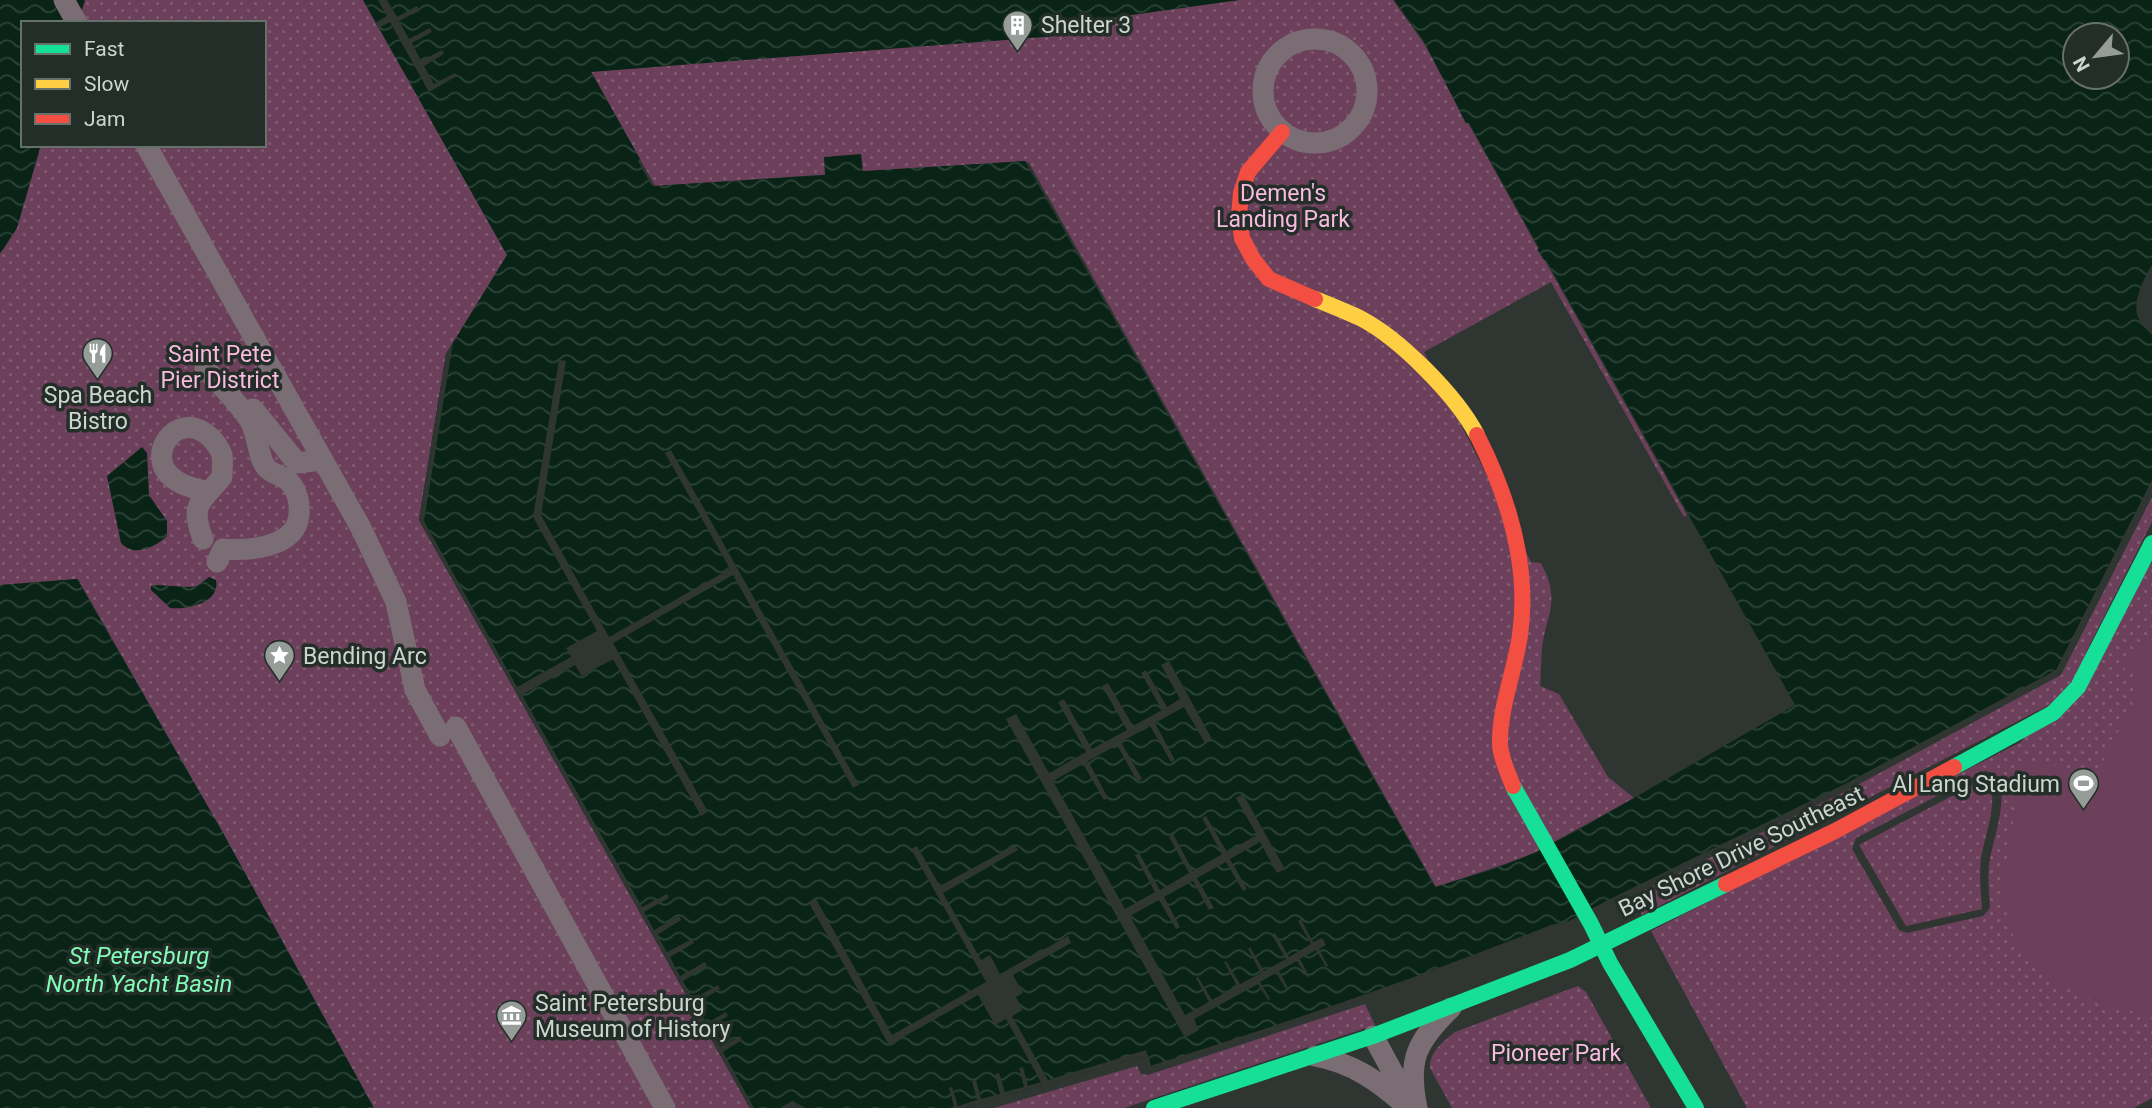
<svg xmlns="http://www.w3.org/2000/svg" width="2152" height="1108" font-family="Roboto,sans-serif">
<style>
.green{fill:url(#green-dots);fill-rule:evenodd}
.pitch{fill:#6c405b}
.water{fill:url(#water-waves);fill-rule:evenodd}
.pier{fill:#2f3632}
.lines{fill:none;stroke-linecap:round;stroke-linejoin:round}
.street{stroke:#7a6d74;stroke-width:21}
.fast{stroke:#16e098;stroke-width:16}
.slow{stroke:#ffcf43;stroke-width:16}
.jam{stroke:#f24e42;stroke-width:16}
.labels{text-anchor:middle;stroke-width:7;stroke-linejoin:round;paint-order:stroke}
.poi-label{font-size:23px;fill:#cdd5d0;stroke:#222e27;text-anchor:start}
.park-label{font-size:23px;fill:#f9badf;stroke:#222e27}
.street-label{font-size:23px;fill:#cdd5d0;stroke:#222e27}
.water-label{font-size:24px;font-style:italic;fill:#82fab8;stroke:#222e27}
</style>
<defs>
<pattern id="green-dots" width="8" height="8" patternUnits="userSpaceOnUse" patternTransform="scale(1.75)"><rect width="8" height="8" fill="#6c405b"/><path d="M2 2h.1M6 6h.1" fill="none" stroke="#805b72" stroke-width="1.8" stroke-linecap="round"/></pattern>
<pattern id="water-waves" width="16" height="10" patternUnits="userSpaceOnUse" patternTransform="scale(1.75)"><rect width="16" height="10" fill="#092416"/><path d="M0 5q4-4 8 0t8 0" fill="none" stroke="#2c4337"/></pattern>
</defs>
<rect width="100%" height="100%" fill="#2f3632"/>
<g class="green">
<path d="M 77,0 L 363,0 L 507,255 L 446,354 L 419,520 L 750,1108 L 373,1108 L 223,833 L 78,579 L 0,585 L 0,169 L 25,145 L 264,145 L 264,23 L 68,23 Z"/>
<path d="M 1239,0 L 1393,0 L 1425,45 L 1461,111 L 1460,112 L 1466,124 L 1468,123 L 1687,515 L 1684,517 L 1551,282 L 1424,352 L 1531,562 L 1541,563 C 1561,602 1547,610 1542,648 C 1541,660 1541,673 1540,686 L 1559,694 L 1608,777 L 1634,798 L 1528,856 L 1436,887 L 1029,163 L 1025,161 L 655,186 L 591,71 L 1082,34 L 1110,18 Z"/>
<path d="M 2152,497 L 2152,522 L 2078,668 L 2047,706 L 1642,915 L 1632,896 L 1850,789 L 2061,675 Z"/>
<path d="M 2152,562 L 2152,1098 L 2134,1108 L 1747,1108 L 1651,931 L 2021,742 ZM 1985,771 C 2017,775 1993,839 1990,859 C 1987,875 1989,891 1990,908 L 1983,916 L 1907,933 L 1899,930 L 1852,849 L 1856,838 Z"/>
<path d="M 1986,778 L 1990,780 C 1997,808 1986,831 1981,858 C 1979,875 1981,892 1982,909 L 1906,926 L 1859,845 Z"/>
<path d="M 1578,986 L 1586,992 L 1651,1108 L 1452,1108 L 1430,1068 C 1429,1052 1444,1041 1455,1032 Z"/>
<path d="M 1365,1004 L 1375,1025 L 1124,1108 L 994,1108 L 1137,1066 L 1141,1074 L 1148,1075 Z"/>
</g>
<path class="pitch" d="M 2152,640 L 2152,1016 L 2105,1005 L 2048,981 L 2032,965 L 2009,929 L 2002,884 L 2025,759 L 2096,775 L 2138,693 L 2136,674 L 2124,668 L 2138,642 Z"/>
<g class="water">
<path d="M 0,0 L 85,0 L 78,23 L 23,23 L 23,145 L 41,145 L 17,228 L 0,254 Z"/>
<path d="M 363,0 L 1239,0 L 1110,18 L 1082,34 L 591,72 L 640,159 L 638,161 L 652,186 L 825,175 L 824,157 L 861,154 L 863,171 L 1025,161 L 1435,887 L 1494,869 L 1534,853 L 1587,825 L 1795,705 L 1546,260 L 1544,260 L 1537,249 L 1539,248 L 1469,123 L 1466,123 L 1423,40 L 1394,0 L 2152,0 L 2152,265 C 2143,279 2130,306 2140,321 C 2143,326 2148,331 2152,335 L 2152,480 L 2056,670 L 1847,783 L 1606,901 L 1569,921 L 1551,925 C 1418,978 1283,1024 1147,1067 L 1143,1056 L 965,1108 L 806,1108 L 792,1101 L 780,1108 L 750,1108 L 419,520 L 446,354 L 507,255 ZM 2075,35 L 2117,35 L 2117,77 L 2075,77 Z"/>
<path d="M 142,447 L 147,453 L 149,495 L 167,521 L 167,536 C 155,547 135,558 121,543 L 107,476 Z"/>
<path d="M 209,577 L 216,580 C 221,603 187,610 170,608 L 151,590 L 151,586 L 157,585 L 189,587 L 197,586 Z"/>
<path d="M 77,579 L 223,833 L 374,1108 L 0,1108 L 0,585 Z"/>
</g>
<g class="pier">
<path d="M 378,0 L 387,0 L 397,17 L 417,6 L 420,10 L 399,21 L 409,39 L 430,28 L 432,32 L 412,43 L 421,61 L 442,50 L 444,54 L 424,66 L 434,84 L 455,73 L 457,76 L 429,92 L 390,22 L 378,28 L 375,23 L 387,16 Z"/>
<path d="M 453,343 L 424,521 L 517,687 L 571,657 L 566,648 L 597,631 L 533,517 L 559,360 L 566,361 L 541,515 L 609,637 L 730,569 L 665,453 L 671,450 L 859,785 L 853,788 L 733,575 L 613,643 L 708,812 L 701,816 L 613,659 L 582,676 L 575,665 L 522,695 L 642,907 L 667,894 L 669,898 L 644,912 L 654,930 L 679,916 L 681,920 L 657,935 L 667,952 L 692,939 L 694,943 L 670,957 L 680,976 L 705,962 L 707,966 L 683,981 L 693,999 L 718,985 L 720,989 L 696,1004 L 707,1023 L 726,1012 L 728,1016 L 709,1027 L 720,1047 L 740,1036 L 742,1040 L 723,1052 L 754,1108 L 750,1108 L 419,520 L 446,354 Z"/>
<path d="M 1169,661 L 1212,739 L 1205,743 L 1184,707 L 1155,723 L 1175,760 L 1171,762 L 1150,726 L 1121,742 L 1142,779 L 1137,781 L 1117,745 L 1088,761 L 1108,798 L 1104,800 L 1083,764 L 1053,781 L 1125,909 L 1155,892 L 1135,855 L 1139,853 L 1160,890 L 1189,873 L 1169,837 L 1173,834 L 1193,871 L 1222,854 L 1202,818 L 1206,816 L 1227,852 L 1257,835 L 1236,798 L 1243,794 L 1285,869 L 1277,873 L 1260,842 L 1230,859 L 1247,889 L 1243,891 L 1226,862 L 1197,878 L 1214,908 L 1209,910 L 1193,881 L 1164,897 L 1180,927 L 1176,929 L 1159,900 L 1130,916 L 1185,1015 L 1209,1002 L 1196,978 L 1198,977 L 1212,1000 L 1237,986 L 1224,962 L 1226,961 L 1240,984 L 1261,973 L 1248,949 L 1250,947 L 1264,971 L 1286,959 L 1272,935 L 1275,933 L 1289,957 L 1311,944 L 1298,921 L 1301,919 L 1313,942 L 1322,938 L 1326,945 L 1319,949 L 1328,966 L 1326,967 L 1316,950 L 1300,959 L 1309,976 L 1307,977 L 1297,961 L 1279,971 L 1288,988 L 1286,989 L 1276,973 L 1260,982 L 1270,999 L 1268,1000 L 1258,984 L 1194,1019 L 1199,1030 L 1185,1038 L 1006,719 L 1016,714 L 1049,773 L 1086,752 L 1058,702 L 1064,699 L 1092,749 L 1127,730 L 1102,686 L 1108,683 L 1133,726 L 1162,710 L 1141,673 L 1146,670 L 1167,707 L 1180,699 L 1161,665 Z"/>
<path d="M 1015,845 L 1018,850 L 943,893 L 981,960 L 990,955 L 1000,974 L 1068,936 L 1071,943 L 1013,975 L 1023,993 L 1016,997 L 1023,1010 L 1012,1016 L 1048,1080 L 1146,1050 L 1151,1066 L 1147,1067 L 1143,1056 L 965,1108 L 950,1108 L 954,1106 L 949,1088 L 952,1087 L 958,1106 L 977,1100 L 972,1081 L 976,1080 L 981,1099 L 1000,1094 L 995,1074 L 999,1073 L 1005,1092 L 1024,1087 L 1019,1068 L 1023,1067 L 1028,1086 L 1041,1082 L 1006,1019 L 995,1025 L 978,995 L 889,1045 L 809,903 L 816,899 L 892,1035 L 986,982 L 911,849 L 917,846 L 940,886 Z"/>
</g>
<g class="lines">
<g class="street">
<path d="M 64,0 L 77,23"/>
<circle cx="1315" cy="91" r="52"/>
<path d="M 146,145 L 361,528 L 396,602 L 415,690 L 440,736"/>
<path d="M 205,368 C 220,385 238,402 250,421 C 258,435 258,458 266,467 C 272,475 285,475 292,485 C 298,494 300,504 299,515 C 296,548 248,551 223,549 L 217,562"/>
<path d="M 253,409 L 297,463 L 322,460"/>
<path d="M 203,539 C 189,503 201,503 222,477 C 222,470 223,462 222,455 C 220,449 214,441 210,437 C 177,406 140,459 177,481 C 186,487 197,489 208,492"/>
<path d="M 456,727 L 665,1108"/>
<path d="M 1373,1036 L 1409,1102"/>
<path d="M 1315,1056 C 1353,1063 1380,1082 1408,1108"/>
<path d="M 1417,1108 C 1407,1060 1416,1042 1451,1008"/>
</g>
<g class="fast">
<path d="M 1954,767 L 2053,713 L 2078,687 L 2152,543"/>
<path d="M 1513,786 L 1591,924 L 1610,963 L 1696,1108"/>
<path d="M 1154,1108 L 1373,1036 L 1570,960 L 1726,884"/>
</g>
<path class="slow" d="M 1315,299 C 1330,305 1345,311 1360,318 C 1399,338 1456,395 1477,435"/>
<g class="jam">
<path d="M 1282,132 L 1248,172 L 1241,193 L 1239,216 L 1242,238 L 1253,259 L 1269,279 L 1315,299"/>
<path d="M 1477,435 C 1508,496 1530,565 1520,635 C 1515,671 1499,708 1500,745 C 1501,759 1508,773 1513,786"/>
<path d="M 1726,884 L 1835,831 L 1954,767"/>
</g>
</g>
<defs>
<symbol id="building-pin" viewBox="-11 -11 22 30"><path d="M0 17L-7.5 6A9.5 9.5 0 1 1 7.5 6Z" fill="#969d99" stroke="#222e27"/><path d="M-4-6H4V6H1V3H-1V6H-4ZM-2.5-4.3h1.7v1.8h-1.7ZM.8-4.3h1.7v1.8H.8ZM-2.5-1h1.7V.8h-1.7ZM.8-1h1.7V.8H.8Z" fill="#fff"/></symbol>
<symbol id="restaurant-pin" viewBox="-11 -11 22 30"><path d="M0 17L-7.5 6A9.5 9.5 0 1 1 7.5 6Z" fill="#969d99" stroke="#222e27"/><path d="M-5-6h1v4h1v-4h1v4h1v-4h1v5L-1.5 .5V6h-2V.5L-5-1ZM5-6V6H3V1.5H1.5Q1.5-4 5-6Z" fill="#fff"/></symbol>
<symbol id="sight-pin" viewBox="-11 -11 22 30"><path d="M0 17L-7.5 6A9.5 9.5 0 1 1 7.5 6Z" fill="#969d99" stroke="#222e27"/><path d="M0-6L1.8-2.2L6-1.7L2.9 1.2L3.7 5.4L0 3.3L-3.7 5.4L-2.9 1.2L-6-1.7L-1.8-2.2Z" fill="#fff"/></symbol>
<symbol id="stadium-pin" viewBox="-11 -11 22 30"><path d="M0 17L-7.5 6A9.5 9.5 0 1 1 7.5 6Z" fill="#969d99" stroke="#222e27"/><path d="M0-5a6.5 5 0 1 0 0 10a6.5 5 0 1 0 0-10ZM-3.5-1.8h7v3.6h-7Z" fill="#fff"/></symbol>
<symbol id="museum-pin" viewBox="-11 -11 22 30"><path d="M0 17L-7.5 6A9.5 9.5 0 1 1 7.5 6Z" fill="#969d99" stroke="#222e27"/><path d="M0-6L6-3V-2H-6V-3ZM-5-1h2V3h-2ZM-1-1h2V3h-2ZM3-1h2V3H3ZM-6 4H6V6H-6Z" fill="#fff"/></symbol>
</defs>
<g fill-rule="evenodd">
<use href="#building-pin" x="1000" y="8" width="35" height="47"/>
<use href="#restaurant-pin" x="80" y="336" width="35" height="47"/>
<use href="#sight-pin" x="262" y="638" width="35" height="47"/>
<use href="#stadium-pin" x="2066" y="766" width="35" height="47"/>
<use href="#museum-pin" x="494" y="998" width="35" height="47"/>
</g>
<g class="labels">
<g class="poi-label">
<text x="1041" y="33">Shelter 3</text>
<text x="98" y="403" text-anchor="middle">Spa Beach<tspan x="98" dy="26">Bistro</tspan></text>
<text x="303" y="664">Bending Arc</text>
<text x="2060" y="792" text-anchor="end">Al Lang Stadium</text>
<text x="535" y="1011">Saint Petersburg<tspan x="535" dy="26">Museum of History</tspan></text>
</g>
<g class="park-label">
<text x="1283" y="201">Demen's<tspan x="1283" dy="26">Landing Park</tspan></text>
<text x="220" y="362">Saint Pete<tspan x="220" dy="26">Pier District</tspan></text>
<text x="1556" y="1061">Pioneer Park</text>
</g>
<g class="street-label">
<text transform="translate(1741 851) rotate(-26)" y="8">Bay Shore Drive Southeast</text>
</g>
<g class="water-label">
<text x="139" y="964">St Petersburg<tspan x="139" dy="28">North Yacht Basin</tspan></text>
</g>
</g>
<rect x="21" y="21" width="245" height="126" fill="#222e27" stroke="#66716b" stroke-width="2"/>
<rect x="35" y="44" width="35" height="10" fill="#16e098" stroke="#66716b" stroke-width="2"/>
<text x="84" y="56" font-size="21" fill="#cdd5d0">Fast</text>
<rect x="35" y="79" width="35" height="10" fill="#ffcf43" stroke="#66716b" stroke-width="2"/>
<text x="84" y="91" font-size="21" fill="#cdd5d0">Slow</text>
<rect x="35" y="114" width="35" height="10" fill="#f24e42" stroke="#66716b" stroke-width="2"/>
<text x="84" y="126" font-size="21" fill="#cdd5d0">Jam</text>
<g transform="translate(2096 56) rotate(241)"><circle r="33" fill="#222e27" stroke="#66716b" stroke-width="2"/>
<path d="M0-5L12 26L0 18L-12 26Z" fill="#969d99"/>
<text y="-10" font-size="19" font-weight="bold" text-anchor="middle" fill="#cdd5d0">N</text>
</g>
</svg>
